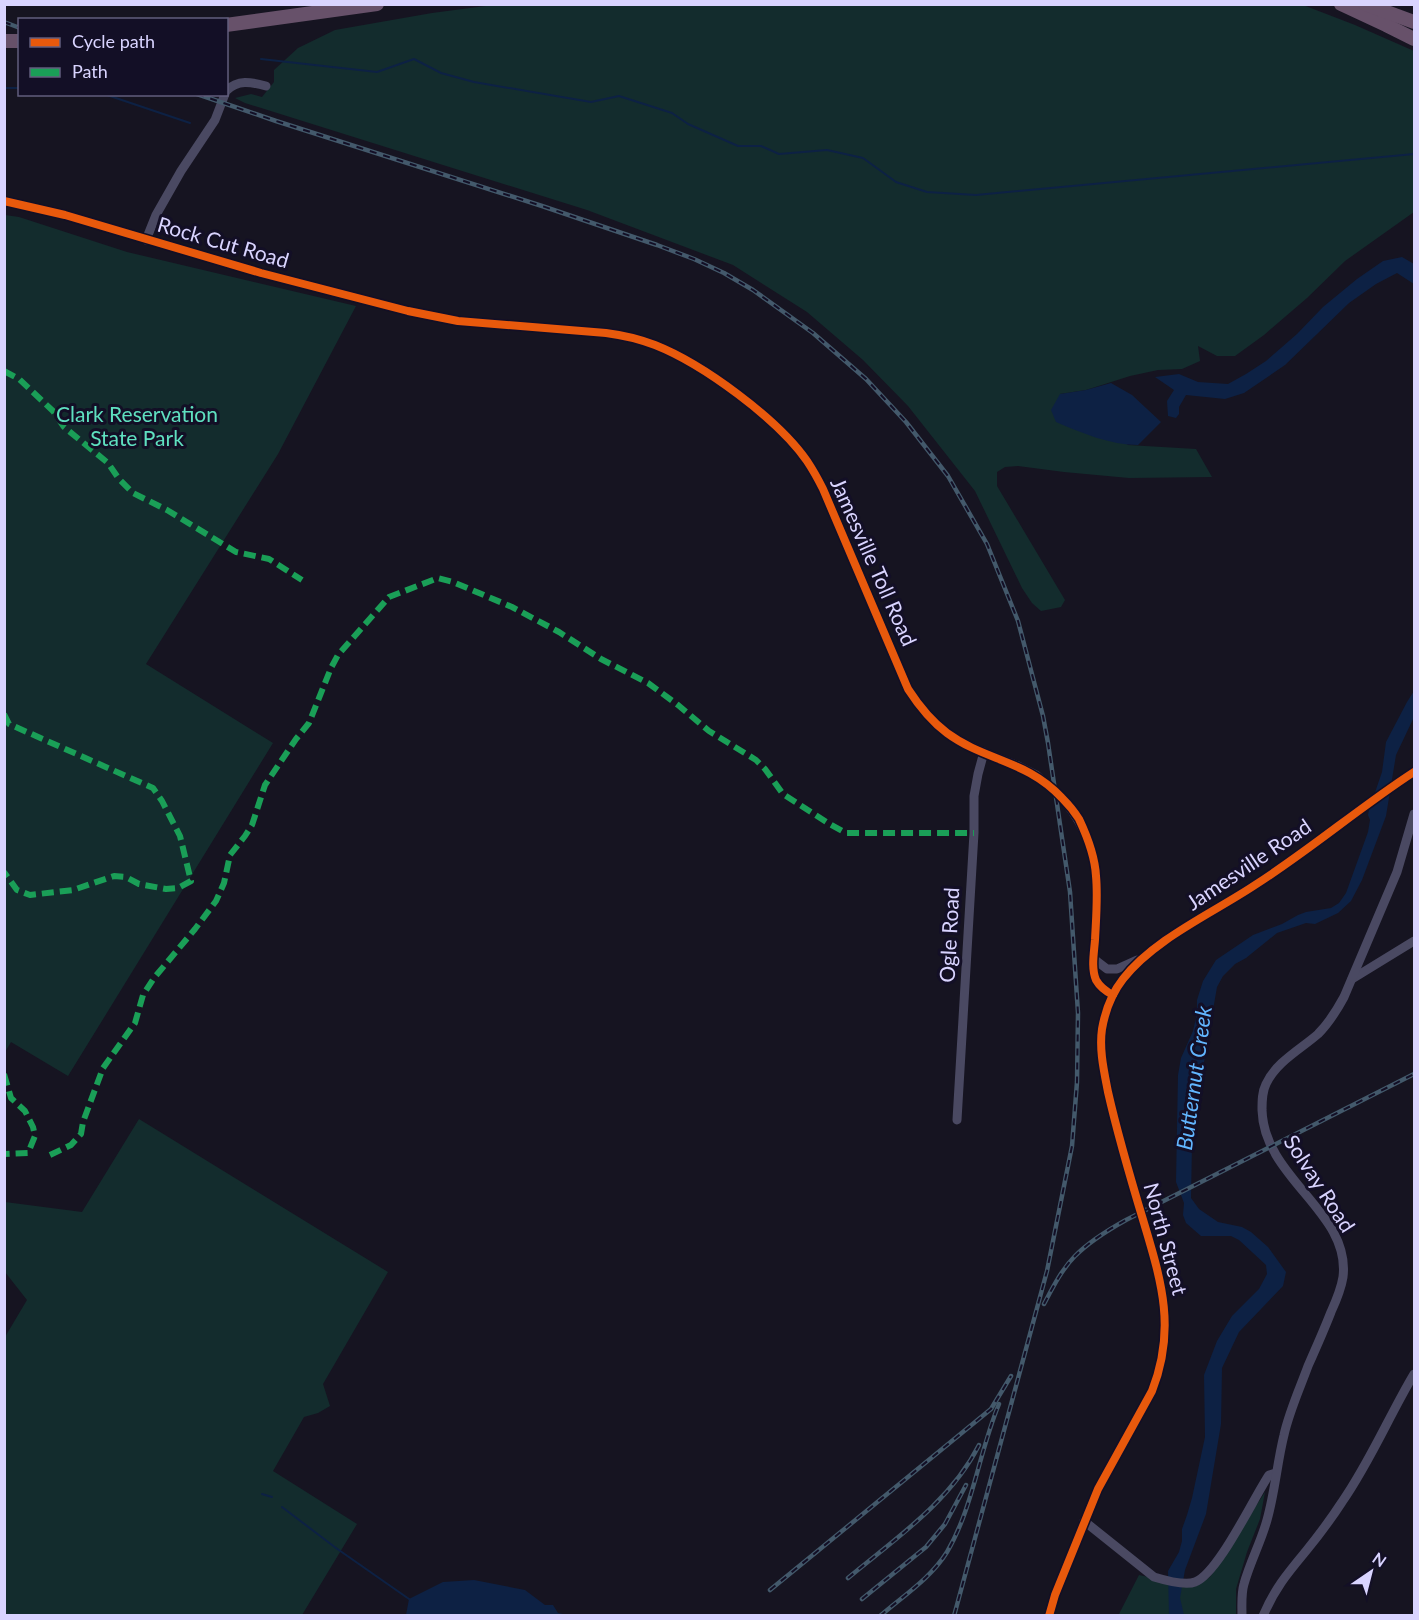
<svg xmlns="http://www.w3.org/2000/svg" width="1419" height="1620" font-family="Lato,sans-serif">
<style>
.green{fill:#132c2d}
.water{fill:#0d2144}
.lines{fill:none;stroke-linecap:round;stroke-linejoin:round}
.stream{stroke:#0d2144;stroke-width:2}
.minor{stroke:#4a4962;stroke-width:9}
.highway{stroke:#67516a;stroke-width:14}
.rail-casing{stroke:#43596b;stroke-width:4.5}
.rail{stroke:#130f26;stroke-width:2;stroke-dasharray:7;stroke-linecap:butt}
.minor-bridge{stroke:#4a4962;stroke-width:9}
.quiet{stroke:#1a9f57;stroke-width:6;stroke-dasharray:12 6;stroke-linecap:butt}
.cycleway-casing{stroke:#130f26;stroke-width:11}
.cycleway{stroke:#e8590c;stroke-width:8}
.labels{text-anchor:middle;stroke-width:6;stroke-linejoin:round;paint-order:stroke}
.street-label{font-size:21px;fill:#d9d4ff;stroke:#130f26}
.park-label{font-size:21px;fill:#5fe0c0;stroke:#130f26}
.water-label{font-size:22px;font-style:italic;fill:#62b6ff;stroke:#130f26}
</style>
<rect width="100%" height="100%" fill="#161421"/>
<g class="green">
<path d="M 493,5 L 1303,5 L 1355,25 L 1414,51 L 1414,212 L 1345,261 L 1307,298 L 1264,335 L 1235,356 L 1217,356 L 1198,346 L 1200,361 L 1182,369 L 1158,370 L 1130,376 L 1086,390 L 1060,394 L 1128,445 L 1196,449 L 1212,477 L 1129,478 L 1064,472 L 1018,466 L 1005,467 L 997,472 L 997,486 L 1065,600 L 1061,607 L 1041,611 L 1032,603 L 1022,588 L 975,491 L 908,406 L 863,360 L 807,312 L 733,265 L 587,210 L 245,103 L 235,98 L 251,94 L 262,97 L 274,82 L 274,70 L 298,48 L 335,30 L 432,13 Z"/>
<path d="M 5,215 L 19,217 L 127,252 L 356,306 L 278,454 L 146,664 L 273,743 L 68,1076 L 11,1042 L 5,1052 Z"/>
<path d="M 139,1119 L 388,1272 L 323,1384 L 330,1406 L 318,1413 L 304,1417 L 273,1471 L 357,1524 L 302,1615 L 5,1615 L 5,1337 L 27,1300 L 5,1272 L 5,1202 L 82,1212 Z"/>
<path d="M 1265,1492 L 1260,1519 L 1247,1552 L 1236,1589 L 1236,1615 L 1118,1616 L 1139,1575 L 1194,1587 L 1210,1577 Z"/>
</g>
<g class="water">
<path d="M 1402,257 L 1414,264 L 1414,284 L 1397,273 L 1376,284 L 1349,303 L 1285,365 L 1244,393 L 1225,399 L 1186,395 L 1179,407 L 1179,414 L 1176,418 L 1168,416 L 1167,401 L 1174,390 L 1155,377 L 1179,374 L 1198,382 L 1228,384 L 1246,374 L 1266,361 L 1297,334 L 1323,307 L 1357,279 L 1383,261 Z"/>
<path d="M 1111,383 L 1132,395 L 1161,422 L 1138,445 C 1110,445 1082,433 1056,422 L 1051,410 L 1060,394 L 1086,390 Z"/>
<path d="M 1414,691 L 1414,717 L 1396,755 L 1386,816 L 1362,880 L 1351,901 L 1338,913 L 1315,924 L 1306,923 L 1277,933 L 1246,958 L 1235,964 L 1223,976 L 1217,987 L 1203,1068 L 1192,1144 L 1191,1198 L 1199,1209 L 1218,1222 L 1242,1227 L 1251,1232 L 1268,1247 L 1286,1272 L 1283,1286 L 1239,1332 L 1222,1368 L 1221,1424 L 1206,1514 L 1185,1570 L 1180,1598 L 1184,1615 L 1169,1615 L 1168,1571 L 1179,1552 L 1182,1541 L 1182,1529 L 1187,1515 L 1192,1498 L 1205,1437 L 1204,1375 L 1217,1341 L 1232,1316 L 1259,1289 L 1267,1274 L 1266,1265 L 1239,1240 L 1231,1236 L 1201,1236 L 1186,1223 L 1183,1215 L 1184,1203 L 1176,1182 L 1178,1075 L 1181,1058 L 1193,1031 L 1197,1013 L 1197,1000 L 1203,981 L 1216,960 L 1253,935 L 1282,924 L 1298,915 L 1306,912 L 1331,908 L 1339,903 L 1346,893 L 1368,832 L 1370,820 L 1368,815 L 1369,810 L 1382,772 L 1386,742 L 1407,702 Z"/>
<path d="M 474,1580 L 525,1590 L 545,1605 L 553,1605 L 558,1613 L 568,1615 L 406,1615 L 409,1599 L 443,1582 Z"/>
</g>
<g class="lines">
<g class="stream">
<path d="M 261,59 L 377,72 L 414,59 L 441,73 L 474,82 L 591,102 L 619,96 L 672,113 L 688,124 L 738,146 L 761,146 L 779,154 L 827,150 L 863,158 L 896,182 L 927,192 L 976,195 L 1414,154"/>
<path d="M 4,88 L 20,88"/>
<path d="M 104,94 L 190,123"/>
<path d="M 262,1494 L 272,1497"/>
<path d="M 282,1507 L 336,1548 L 409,1599"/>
</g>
<g class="minor">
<path d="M 226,91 C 238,79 251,82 266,86"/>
<path d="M 4,201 L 65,215 L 261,273 L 408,311 L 458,321 L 606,333 C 622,335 639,339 655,345 C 703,364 778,419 807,461 C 813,470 818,479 823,489 L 908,689 C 938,737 967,746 1018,766"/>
<path d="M 146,240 L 156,215 L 181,171 L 215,120 L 225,94"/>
<path d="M 1058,794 C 1078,815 1093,843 1096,873 C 1098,896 1096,920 1095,943 C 1094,955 1091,968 1096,980 C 1099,987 1107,992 1113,995"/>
<path d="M 1094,959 L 1107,969 L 1117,969 L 1137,960"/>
<path d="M 1352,979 L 1414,941"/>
<path d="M 957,1120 L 974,833 L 974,796 L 978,774 L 984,752"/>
<path d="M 1084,1521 L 1154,1577 C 1164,1580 1185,1586 1195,1582 C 1218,1574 1254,1497 1269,1475 L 1276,1473"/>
<path d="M 1049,1616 L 1055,1595 L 1098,1489 L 1152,1391 C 1176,1330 1162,1283 1144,1223 C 1131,1180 1118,1136 1108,1092 C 1104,1071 1099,1050 1102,1029 C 1105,1012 1112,993 1123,979 C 1154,939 1213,913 1255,885 C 1310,850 1360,807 1414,772"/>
<path d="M 1242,1616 C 1242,1605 1241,1594 1244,1584 C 1250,1562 1261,1542 1267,1520 C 1275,1492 1277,1463 1284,1435 C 1289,1412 1300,1388 1308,1366 C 1316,1348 1324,1330 1331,1312 C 1336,1301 1341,1290 1343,1277 C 1351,1212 1264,1179 1262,1110 C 1262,1101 1262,1092 1266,1084 C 1276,1062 1301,1049 1318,1034 C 1329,1023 1337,1010 1344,997 L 1397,872 L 1414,814"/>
<path d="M 1263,1616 C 1275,1588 1287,1574 1306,1551 C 1319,1535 1331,1519 1342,1502 C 1370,1462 1389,1416 1414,1374"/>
</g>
<g class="highway">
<path d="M 1341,4 L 1386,25 L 1414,39"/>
<path d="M 1365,4 L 1414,22"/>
<path d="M 226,25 L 377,4"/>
<path d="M 4,41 L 20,41"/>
</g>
<defs>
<g id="rail">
<path d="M 4,22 L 20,28"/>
<path d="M 197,94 L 276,121 L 542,206 L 657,245 L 694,259 L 724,273 L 753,290 L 813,333 L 866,379 L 906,422 L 948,476 L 987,544 L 1018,621 L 1043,716 L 1048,743 L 1070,892 L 1078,1013 L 1077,1082 L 1072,1146 L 1047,1271 L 954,1616"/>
<path d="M 1044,1304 C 1053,1287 1062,1269 1075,1256 C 1090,1241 1108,1230 1126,1220 L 1414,1074"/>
<path d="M 848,1578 C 895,1539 951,1501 979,1445"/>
<path d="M 770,1590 L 991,1409 L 1011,1376"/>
<path d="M 862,1599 L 926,1547 L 945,1524 L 966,1485"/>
<path d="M 880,1616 C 903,1596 931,1578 947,1552 C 973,1508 979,1452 999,1404"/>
</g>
</defs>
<use href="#rail" class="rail-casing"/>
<use href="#rail" class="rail"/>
<path class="minor-bridge" d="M 1018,766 L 1036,775 L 1058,794"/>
<g class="quiet">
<path d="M 4,371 L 19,379 L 53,411 L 64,427 L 108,463 L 119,479 L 133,493 L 167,510 L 236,552 L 269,559 L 302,580"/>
<path d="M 4,714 L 9,724 L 153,788 L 162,801 L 180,836 L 191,881 L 178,888 L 166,889 L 139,884 L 126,877 L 114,876 L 73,890 L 30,895 L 17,890 L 4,872"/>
<path d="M 4,1074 L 11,1098 L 25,1111 L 33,1127 L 35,1136 L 28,1153 L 4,1154"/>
<path d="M 50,1155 L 71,1145 L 81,1134 L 83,1122 L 103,1068 L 135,1023 L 143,995 L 154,978 L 195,929 L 216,901 L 224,883 L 230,855 L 245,836 L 252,825 L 265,785 L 296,739 L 309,723 L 331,668 L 338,655 L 389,597 L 438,578 L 453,582 L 512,607 L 559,632 L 601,659 L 648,683 L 678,705 L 709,731 L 756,760 L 765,769 L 783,794 L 828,823 L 846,833 L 974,833"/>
</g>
<defs>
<g id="cycleway">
<path d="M 4,201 L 65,215 L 261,273 L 408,311 L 458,321 L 606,333 C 622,335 639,339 655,345 C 703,364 778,419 807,461 C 813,470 818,479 823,489 L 908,689 C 919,706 931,721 947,733 C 985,761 1027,760 1062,798 C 1068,804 1074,811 1079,819 C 1087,836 1095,857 1096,876 C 1098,897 1096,919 1095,940 C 1094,953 1091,968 1096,980 C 1100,987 1107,992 1113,995"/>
<path d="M 1049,1616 L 1055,1595 L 1098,1489 L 1152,1391 C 1176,1330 1162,1283 1144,1223 C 1131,1180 1118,1136 1108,1092 C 1104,1071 1099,1050 1102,1029 C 1105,1012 1112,993 1123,979 C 1154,939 1213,913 1255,885 C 1310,850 1360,807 1414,772"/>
</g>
</defs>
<use href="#cycleway" class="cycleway-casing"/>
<use href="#cycleway" class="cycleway"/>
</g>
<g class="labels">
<g class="street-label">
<text transform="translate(223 243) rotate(16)" y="7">Rock Cut Road</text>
<text transform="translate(873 562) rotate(66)" y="7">Jamesville Toll Road</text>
<text transform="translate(1249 865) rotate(-34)" y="7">Jamesville Road</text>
<text transform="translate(950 935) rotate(-87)" y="7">Ogle Road</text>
<text transform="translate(1319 1184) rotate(57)" y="7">Solvay Road</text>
<text transform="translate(1165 1239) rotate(75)" y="7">North Street</text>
</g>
<g class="park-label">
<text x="137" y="422">Clark Reservation<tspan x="137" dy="24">State Park</tspan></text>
</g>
<g class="water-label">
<text transform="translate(1194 1078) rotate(-82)" y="8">Butternut Creek</text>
</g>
</g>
<rect width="1419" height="1620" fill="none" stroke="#d9d4ff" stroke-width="12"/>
<rect x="18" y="18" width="210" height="78" fill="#130f26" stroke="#625e7d" stroke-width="1.5"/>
<rect x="30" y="38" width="30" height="9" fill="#e8590c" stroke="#625e7d" stroke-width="1.5"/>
<text x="72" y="48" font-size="18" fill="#d9d4ff">Cycle path</text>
<rect x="30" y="68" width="30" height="9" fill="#1a9f57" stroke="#625e7d" stroke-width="1.5"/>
<text x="72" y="78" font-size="18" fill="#d9d4ff">Path</text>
<g transform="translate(1371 1572) rotate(35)" stroke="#130f26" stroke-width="4.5" paint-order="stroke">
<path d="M0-4.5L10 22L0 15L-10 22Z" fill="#d9d4ff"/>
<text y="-9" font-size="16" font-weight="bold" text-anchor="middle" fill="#d9d4ff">N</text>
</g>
</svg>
